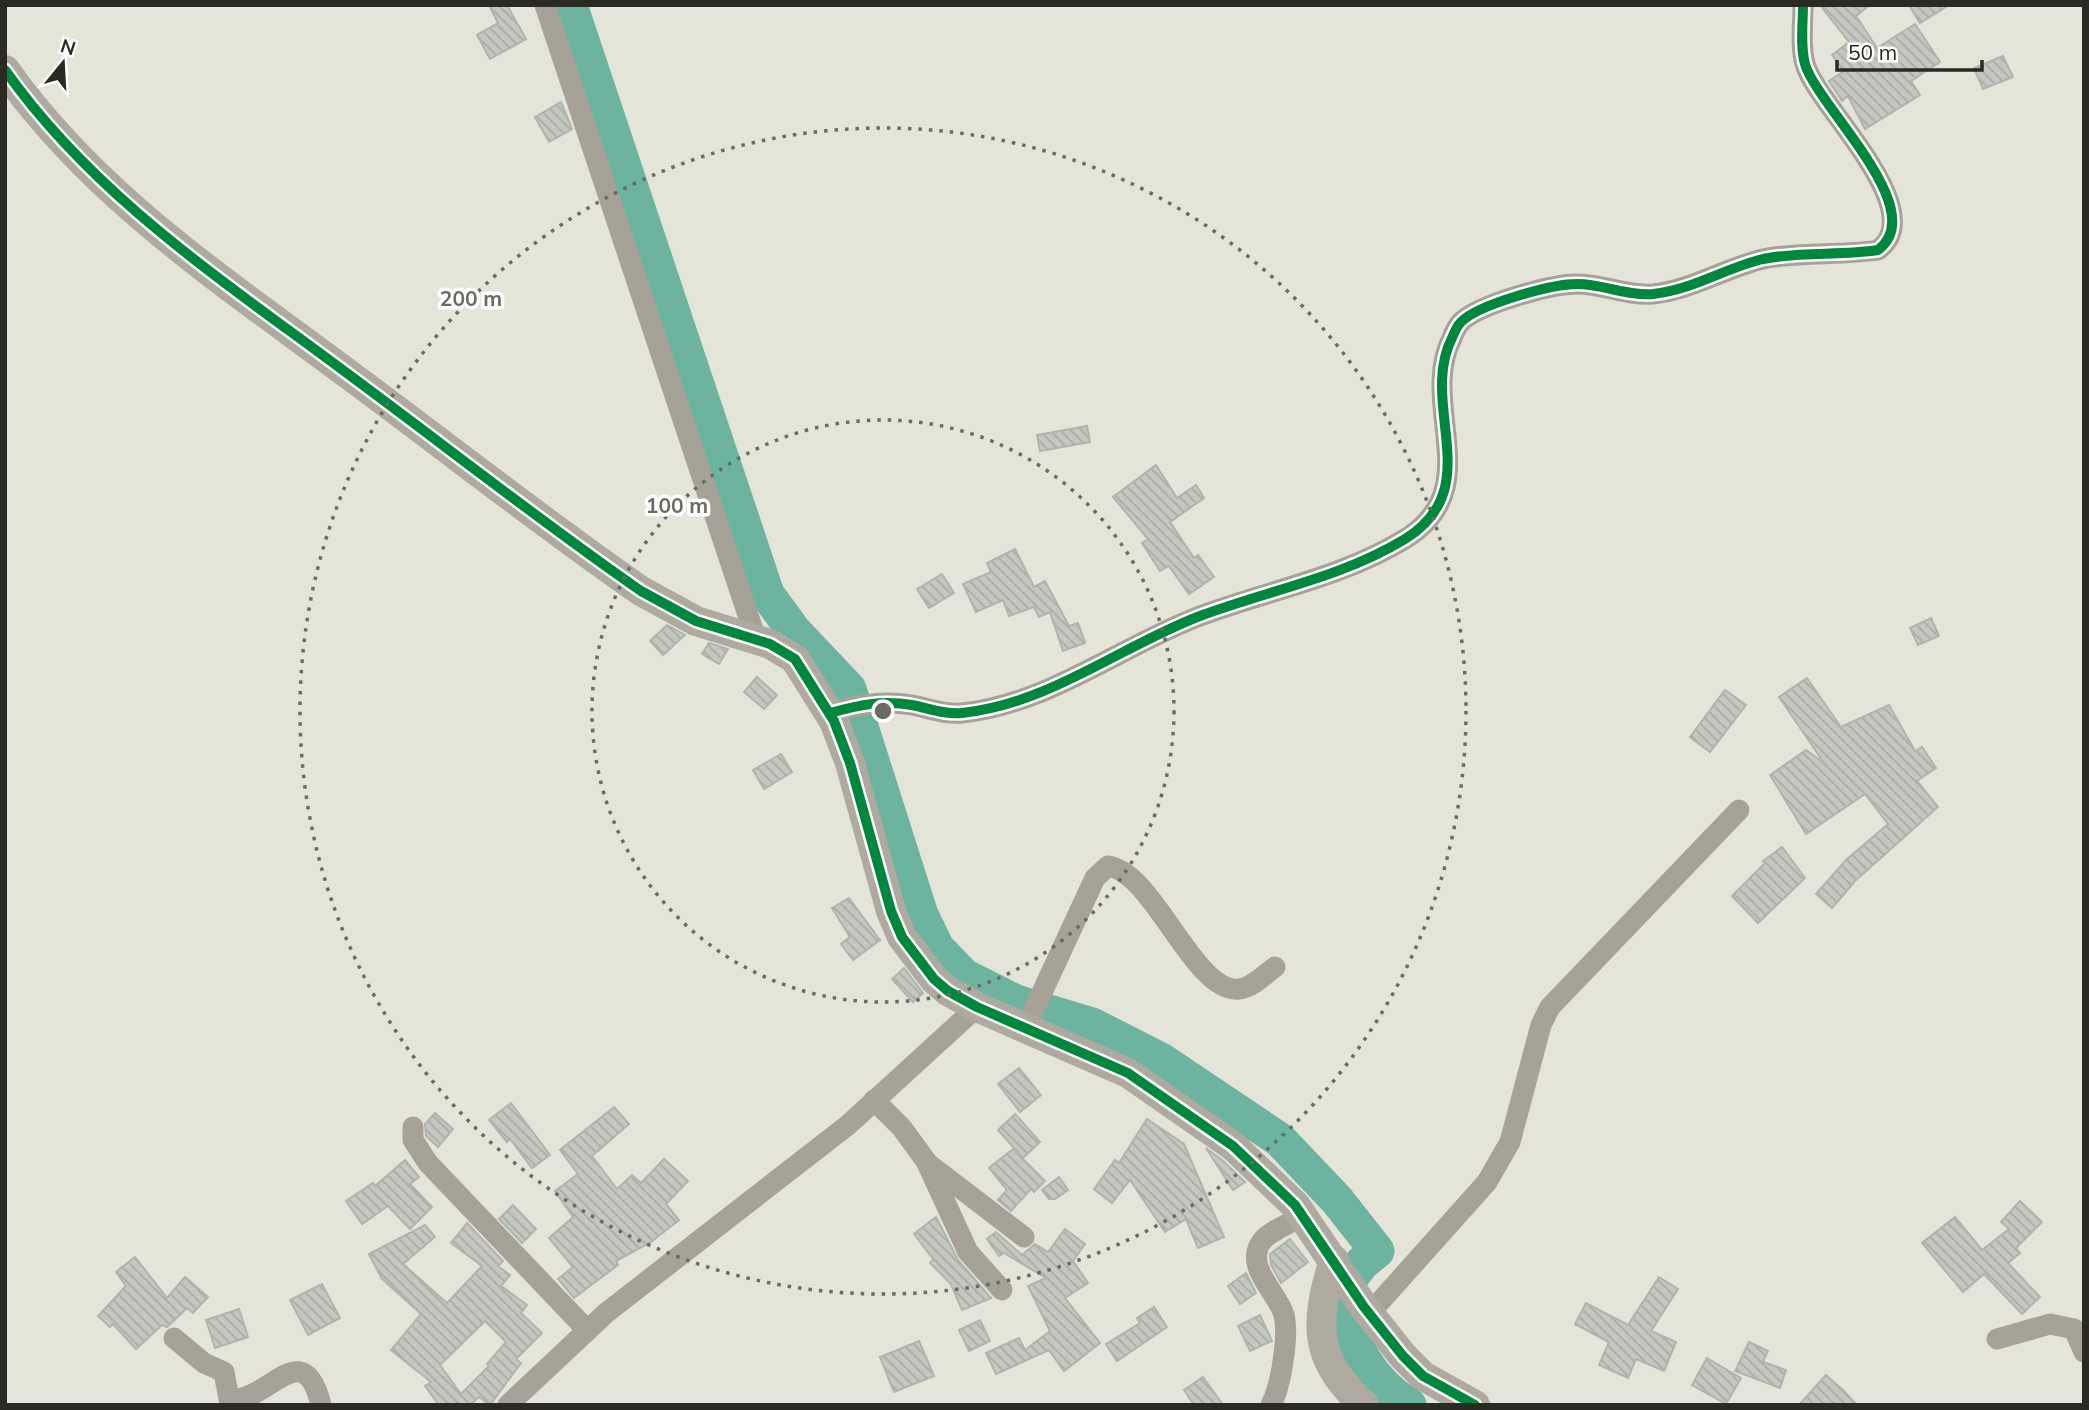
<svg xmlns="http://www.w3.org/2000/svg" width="2089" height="1410" font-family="Mulish,sans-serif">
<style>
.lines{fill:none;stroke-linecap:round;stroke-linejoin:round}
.river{stroke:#6cb49f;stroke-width:35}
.building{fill:url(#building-back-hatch);stroke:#b1b4ab;stroke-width:2;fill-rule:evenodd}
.street{stroke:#a7a298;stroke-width:21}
.secondary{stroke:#aeaa9f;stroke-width:30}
.cycleway-casing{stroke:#fff;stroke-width:15}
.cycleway{stroke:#00873e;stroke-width:10}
.ring{fill:none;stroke:#6b6b62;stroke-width:3.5;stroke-dasharray:3.5 7}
.centre{fill:#6b6b62;stroke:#fff;stroke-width:3.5}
.ring-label{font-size:21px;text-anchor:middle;font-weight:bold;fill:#6b6b62;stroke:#fff;stroke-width:7;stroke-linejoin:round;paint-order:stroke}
</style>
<defs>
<pattern id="building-back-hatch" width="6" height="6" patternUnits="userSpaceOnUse" patternTransform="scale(1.75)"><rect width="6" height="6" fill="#c5c8c0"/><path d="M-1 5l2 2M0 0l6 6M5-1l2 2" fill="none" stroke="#a9aca5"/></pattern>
</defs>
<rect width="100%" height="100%" fill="#e4e4d9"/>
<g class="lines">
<path class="river" d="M 570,5 L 767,594 L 794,631 L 849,689 L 921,915 L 937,948 L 964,976 L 1016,1002 L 1092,1025 L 1161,1060 L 1280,1140 L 1337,1200 L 1377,1251 L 1362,1263 L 1336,1297 C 1353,1341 1366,1379 1409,1405"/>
</g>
<g class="building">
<path d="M 489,5 L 507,5 L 526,39 L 490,59 L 477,35 L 498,23 Z"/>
<path d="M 1820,5 L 1870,5 L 1856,16 L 1877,48 L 1915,24 L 1940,62 L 1911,81 L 1920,95 L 1865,129 L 1848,96 L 1842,101 L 1829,81 L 1844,71 L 1832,55 L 1849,42 Z"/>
<path d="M 1909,5 L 1949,5 L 1920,23 Z"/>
<path d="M 2003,56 L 2013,77 L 1983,89 L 1974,68 Z"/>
<path d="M 561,102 L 572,129 L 549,142 L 535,117 Z"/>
<path d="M 1087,426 L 1090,442 L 1040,451 L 1037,435 Z"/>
<path d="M 1156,465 L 1177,498 L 1196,485 L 1204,498 L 1170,522 L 1194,558 L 1198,555 L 1214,577 L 1189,594 L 1169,566 L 1160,571 L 1142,543 L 1148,539 L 1113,497 Z"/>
<path d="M 1015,549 L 1034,587 L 1045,581 L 1069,626 L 1078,623 L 1085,643 L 1063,651 L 1050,612 L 1039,617 L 1034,607 L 1009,616 L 1003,600 L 976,612 L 963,584 L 991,572 L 987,563 Z"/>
<path d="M 942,574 L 954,593 L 929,608 L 917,589 Z"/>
<path d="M 1931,618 L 1939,636 L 1918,645 L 1910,628 Z"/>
<path d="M 667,625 L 685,635 L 663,655 L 650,641 Z"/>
<path d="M 709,643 L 728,649 L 719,664 L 702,654 Z"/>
<path d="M 757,677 L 777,695 L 764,709 L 744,692 Z"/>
<path d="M 1807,678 L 1841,727 L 1889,705 L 1915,751 L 1922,747 L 1936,768 L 1917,781 L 1938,807 L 1855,881 L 1832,908 L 1816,894 L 1846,860 L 1888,824 L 1865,794 L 1806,834 L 1770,775 L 1806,750 L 1824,763 L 1779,697 Z"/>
<path d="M 1725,690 L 1746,705 L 1710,752 L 1690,737 Z"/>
<path d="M 781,754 L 792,772 L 764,789 L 753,770 Z"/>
<path d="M 1782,847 L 1805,878 L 1758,923 L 1732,896 L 1765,863 L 1763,861 Z"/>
<path d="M 849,898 L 880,940 L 853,960 L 841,944 L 850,937 L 832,908 Z"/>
<path d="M 904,968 L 923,993 L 913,1002 L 892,979 Z"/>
<path d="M 1019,1068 L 1041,1095 L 1020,1112 L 998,1084 Z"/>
<path d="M 511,1103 L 550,1155 L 532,1168 L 510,1139 L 507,1142 L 489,1120 Z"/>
<path d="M 614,1107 L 629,1124 L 592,1156 L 617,1189 L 632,1175 L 641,1183 L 664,1159 L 688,1181 L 666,1204 L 679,1220 L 651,1242 L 616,1261 L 618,1265 L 574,1298 L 558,1279 L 573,1267 L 549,1238 L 573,1217 L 555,1191 L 578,1174 L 560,1150 Z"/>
<path d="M 435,1113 L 453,1129 L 438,1147 L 426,1136 L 425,1124 Z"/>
<path d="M 1015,1114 L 1040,1142 L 1023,1158 L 998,1130 Z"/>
<path d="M 1147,1119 L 1184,1144 L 1224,1237 L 1198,1248 L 1186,1219 L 1165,1232 L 1130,1180 L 1112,1203 L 1094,1189 L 1115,1160 L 1119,1163 Z"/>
<path d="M 1206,1148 L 1222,1160 L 1245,1182 L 1233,1190 Z"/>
<path d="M 1013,1149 L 1045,1181 L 1034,1192 L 1031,1189 L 1011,1211 L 998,1200 L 1007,1190 L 989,1168 Z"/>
<path d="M 405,1160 L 419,1177 L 410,1184 L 432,1207 L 410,1229 L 388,1206 L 362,1224 L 346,1201 L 373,1183 L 375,1186 Z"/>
<path d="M 1059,1177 L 1068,1190 L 1055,1199 L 1049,1199 L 1042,1190 Z"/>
<path d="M 2020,1201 L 2042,1222 L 2016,1248 L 2020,1253 L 2008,1263 L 2040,1297 L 2022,1314 L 1984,1274 L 1963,1292 L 1922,1243 L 1955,1217 L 1982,1250 L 2009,1229 L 2001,1222 Z"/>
<path d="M 513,1205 L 536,1229 L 522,1243 L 499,1219 Z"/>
<path d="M 936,1217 L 958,1260 L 991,1298 L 962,1310 L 951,1284 L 930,1263 L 933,1259 L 914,1234 Z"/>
<path d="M 467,1223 L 503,1261 L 498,1266 L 510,1275 L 501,1286 L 527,1305 L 521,1313 L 542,1333 L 516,1359 L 521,1363 L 490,1405 L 479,1397 L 470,1405 L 439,1405 L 425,1386 L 431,1382 L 391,1350 L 421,1314 L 382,1279 L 369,1254 L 425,1225 L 435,1237 L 403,1264 L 447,1303 L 482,1266 L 451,1243 ZM 485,1321 L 506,1342 L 487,1364 L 489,1366 L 461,1394 L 440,1365 Z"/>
<path d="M 1065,1229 L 1085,1244 L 1073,1261 L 1088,1283 L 1065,1298 L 1100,1343 L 1064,1371 L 1049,1350 L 996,1374 L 986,1353 L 1019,1338 L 1025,1350 L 1050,1331 L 1028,1286 L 1046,1278 L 1004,1253 L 999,1256 L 987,1239 L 996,1232 L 1022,1255 L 1035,1244 L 1048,1252 Z"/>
<path d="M 1290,1239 L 1308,1262 L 1281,1283 L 1271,1265 L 1270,1254 Z"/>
<path d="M 135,1257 L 167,1298 L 185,1277 L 208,1297 L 193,1313 L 187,1308 L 167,1327 L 162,1325 L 136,1349 L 113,1324 L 110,1327 L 98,1316 L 126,1286 L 116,1272 Z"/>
<path d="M 1246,1273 L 1256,1293 L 1240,1304 L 1228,1286 Z"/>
<path d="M 1659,1277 L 1678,1289 L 1651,1331 L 1676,1342 L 1664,1371 L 1636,1359 L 1628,1378 L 1599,1365 L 1609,1342 L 1575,1324 L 1586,1303 L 1628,1325 Z"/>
<path d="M 322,1284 L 340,1318 L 308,1335 L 290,1300 Z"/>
<path d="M 1154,1307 L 1167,1327 L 1117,1361 L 1106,1344 L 1140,1323 L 1137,1318 Z"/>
<path d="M 239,1309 L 248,1337 L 215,1348 L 206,1320 Z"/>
<path d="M 1260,1315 L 1272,1341 L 1250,1351 L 1238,1326 Z"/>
<path d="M 980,1320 L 990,1341 L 969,1351 L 959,1330 Z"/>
<path d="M 919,1341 L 934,1376 L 894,1392 L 880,1357 Z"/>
<path d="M 1749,1342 L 1768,1351 L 1763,1362 L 1786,1370 L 1780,1388 L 1735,1371 Z"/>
<path d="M 1707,1358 L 1741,1378 L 1726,1404 L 1692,1385 Z"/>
<path d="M 1826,1375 L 1843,1390 L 1857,1405 L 1799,1405 Z"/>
<path d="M 1203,1377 L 1223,1405 L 1194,1405 L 1184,1390 Z"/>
</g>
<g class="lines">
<g class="street">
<path d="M 545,5 L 756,639"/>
<path d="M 830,713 C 859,705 881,700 912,705 C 928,708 945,715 962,713 C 1049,704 1121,646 1200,616 C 1269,590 1341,578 1405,539 C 1488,488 1418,405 1452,338 C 1454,333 1457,326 1461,322 C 1479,304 1552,284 1577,284 C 1603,284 1626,296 1653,294 C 1692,290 1725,268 1763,259 C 1801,251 1840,256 1878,250 C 1932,210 1817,106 1805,64 C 1800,46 1803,24 1803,5"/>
<path d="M 1026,1027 L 1095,878 L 1108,866 C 1154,872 1194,994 1239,989 C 1252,988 1265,974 1275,967"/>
<path d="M 874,1100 L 902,1128 L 926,1161 L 968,1252 L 1002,1290"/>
<path d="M 413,1127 L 413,1140 L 428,1163 L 587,1330"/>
<path d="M 930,1165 L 1024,1237"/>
<path d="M 1369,1314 L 1487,1182 L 1510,1142 L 1541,1025 L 1550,1007 L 1739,810"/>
<path d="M 174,1338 L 204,1363 L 224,1372 L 229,1399 C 268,1404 303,1331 321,1405"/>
<path d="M 1997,1339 L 2050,1324 L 2074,1329 L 2084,1352"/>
<path d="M 508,1405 L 606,1313 L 848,1125 L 977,1007"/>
<path d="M 1271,1405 C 1281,1386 1289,1336 1284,1315 C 1278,1293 1243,1266 1262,1241 C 1270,1231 1291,1223 1303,1216"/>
</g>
<g class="secondary">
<path d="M 5,70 C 94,196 222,280 344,371 C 443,444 540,521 641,591 L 696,621 L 770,644 L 795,659 L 834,721 L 850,763 L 891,911 L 902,937 L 934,979 L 948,991 L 977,1007 L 1128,1073 L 1233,1146 L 1295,1205 L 1364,1307 L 1403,1356 L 1423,1376 L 1475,1405"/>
<path d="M 1334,1260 C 1315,1322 1312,1359 1364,1405"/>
</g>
<defs>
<g id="cycleway">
<path d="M 5,70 C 94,196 222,280 344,371 C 443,444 540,521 641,591 L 696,621 L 770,644 L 795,659 L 834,721 L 850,763 L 891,911 L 902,937 L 934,979 L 948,991 L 977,1007 L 1128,1073 L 1233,1146 L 1295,1205 L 1364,1307 L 1403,1356 L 1423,1376 L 1475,1405"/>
<path d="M 830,713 C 859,705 881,700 912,705 C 928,708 945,715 962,713 C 1049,704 1121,646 1200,616 C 1269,590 1341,578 1405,539 C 1488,488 1418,405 1452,338 C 1454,333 1457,326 1461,322 C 1479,304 1552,284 1577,284 C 1603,284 1626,296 1653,294 C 1692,290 1725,268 1763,259 C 1801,251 1840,256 1878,250 C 1932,210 1817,106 1805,64 C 1800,46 1803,24 1803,5"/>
</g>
</defs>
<use href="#cycleway" class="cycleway-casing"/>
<use href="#cycleway" class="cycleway"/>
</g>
<g class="ring">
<circle cx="883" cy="711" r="291"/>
<circle cx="883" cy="711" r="583"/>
</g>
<circle cx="883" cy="711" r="10" class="centre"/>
<g class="ring-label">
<text x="471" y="306">200 m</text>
<text x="677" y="513">100 m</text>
</g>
<rect width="2089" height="1410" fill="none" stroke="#2a2a22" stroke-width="14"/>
<g transform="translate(63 63) rotate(18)" stroke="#ffffff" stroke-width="5" paint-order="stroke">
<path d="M0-5L12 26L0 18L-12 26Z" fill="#2a2a22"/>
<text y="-10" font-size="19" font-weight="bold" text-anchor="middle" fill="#2a2a22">N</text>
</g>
<path d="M1837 60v10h145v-10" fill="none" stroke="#2a2a22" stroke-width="3.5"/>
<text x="1848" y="60" font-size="21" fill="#2a2a22" stroke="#ffffff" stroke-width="5" paint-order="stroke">50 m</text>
</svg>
